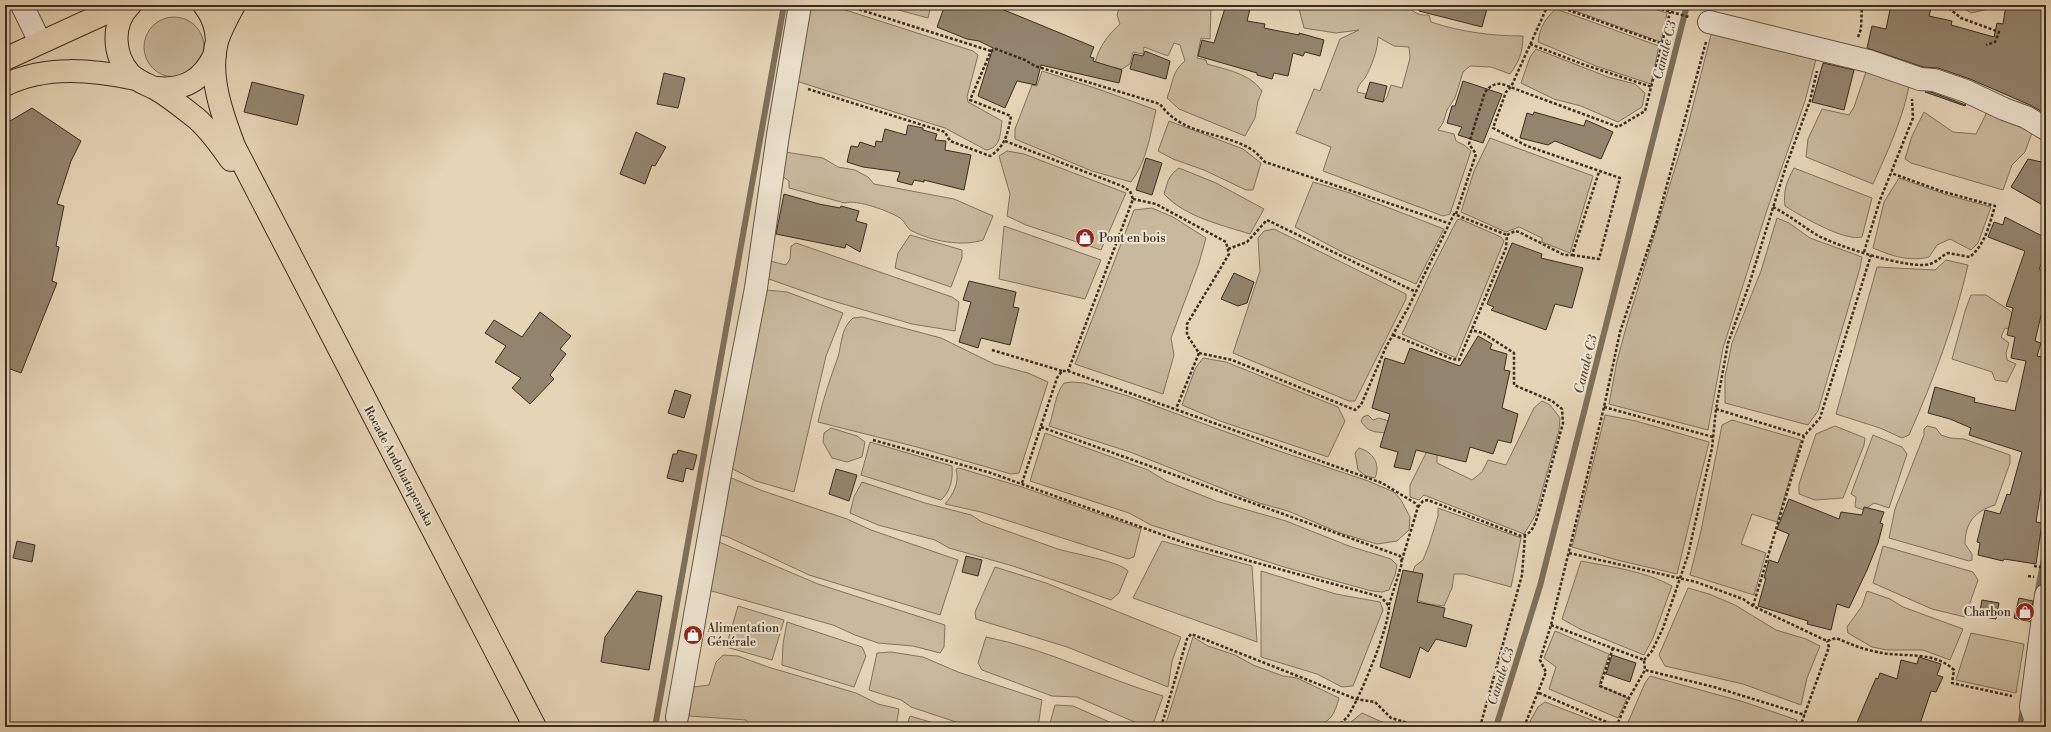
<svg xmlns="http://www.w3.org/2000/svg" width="2051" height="732" font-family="'Libre Bodoni',serif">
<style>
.green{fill:#c8b89c;stroke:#81735d;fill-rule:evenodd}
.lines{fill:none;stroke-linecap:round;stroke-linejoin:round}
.stream{stroke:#7e705a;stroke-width:6}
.building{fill:#93846d;stroke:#3a2e1e}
.minor-casing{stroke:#655844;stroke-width:24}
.major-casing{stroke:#3a2e1e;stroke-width:24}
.path{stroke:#3a2e1e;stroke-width:2.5;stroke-dasharray:3 2;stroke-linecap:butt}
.minor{stroke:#eee3d0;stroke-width:22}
.major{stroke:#e5d4b6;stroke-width:22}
.labels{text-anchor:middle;stroke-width:4;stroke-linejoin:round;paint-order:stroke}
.poi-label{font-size:12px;fill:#3a2e1e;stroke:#eee3d0;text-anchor:start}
.street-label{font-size:12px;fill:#3a2e1e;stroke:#eee3d0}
.water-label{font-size:13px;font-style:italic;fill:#564a37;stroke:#eee3d0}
</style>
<rect width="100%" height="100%" fill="#e5d4b6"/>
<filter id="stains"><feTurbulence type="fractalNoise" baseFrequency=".005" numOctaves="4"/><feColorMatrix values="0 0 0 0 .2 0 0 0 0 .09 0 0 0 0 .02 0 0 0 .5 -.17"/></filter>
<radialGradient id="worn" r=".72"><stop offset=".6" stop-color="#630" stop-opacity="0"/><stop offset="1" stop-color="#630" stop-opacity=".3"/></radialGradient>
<g class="green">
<path d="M 807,5 L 830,5 L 973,51 L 978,55 L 967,97 L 968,102 L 1002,121 C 1000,134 1001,148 986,150 L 945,128 L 796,81 Z"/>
<path d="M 880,5 L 931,5 L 928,18 Z"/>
<path d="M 1120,5 L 1205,5 L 1211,8 L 1210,39 L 1201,38 L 1197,58 L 1206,60 L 1207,64 C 1227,70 1249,73 1262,91 L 1258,101 L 1255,118 L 1245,136 L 1179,109 L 1167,98 C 1173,83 1172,71 1185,61 L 1180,45 L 1174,43 L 1168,56 L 1144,47 L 1143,54 L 1133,52 L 1130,64 L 1122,69 L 1113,67 L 1111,73 L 1095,63 C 1099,47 1107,36 1120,24 L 1117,15 Z"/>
<path d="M 1298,5 L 1407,5 C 1413,13 1420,16 1429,15 L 1431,22 C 1461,32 1492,36 1523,36 C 1523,51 1519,62 1510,74 L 1491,67 L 1470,66 L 1463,72 L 1455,98 L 1447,110 L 1443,123 L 1438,130 L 1454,134 L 1456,141 L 1464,145 L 1471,151 L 1450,214 L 1443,216 L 1323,171 L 1331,147 L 1296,133 L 1314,89 L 1320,91 L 1340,39 L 1359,30 L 1336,33 L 1304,28 ZM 1378,37 L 1394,46 L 1409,47 L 1410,58 L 1402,88 L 1391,85 L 1387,97 L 1383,102 L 1365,98 L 1366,94 L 1357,92 C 1358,85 1361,83 1365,78 C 1371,67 1378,50 1378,37 Z"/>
<path d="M 1559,5 L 1640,5 L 1667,13 L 1661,42 Z"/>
<path d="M 1959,5 L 2007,5 L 1971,13 Z"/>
<path d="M 1556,9 L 1659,46 L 1651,84 L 1596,66 L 1538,42 C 1540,28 1545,18 1556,9 Z"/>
<circle cx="174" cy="47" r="30"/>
<path d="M 1712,31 L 1817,55 L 1805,101 L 1766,213 L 1723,348 L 1708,430 L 1609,404 L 1617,361 L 1627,324 L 1687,129 Z"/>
<path d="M 1536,49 L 1608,77 L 1635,84 L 1645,93 L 1642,107 L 1618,122 L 1581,106 L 1554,99 L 1521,83 L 1530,57 Z"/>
<path d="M 1868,66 L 1910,81 C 1904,117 1888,150 1873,184 L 1806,157 L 1808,139 L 1822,109 L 1849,115 L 1854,107 Z"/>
<path d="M 1042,71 L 1098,89 L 1156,110 C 1150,135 1147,161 1131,182 L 1092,171 L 1015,139 L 1015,129 L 1032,85 L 1037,86 Z"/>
<path d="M 1924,112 L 1953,132 L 1976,134 L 1987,112 L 2033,130 L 2025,152 L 2012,165 L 2003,190 L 1911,163 L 1905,159 L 1912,136 Z"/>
<path d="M 1169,121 L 1243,149 L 1261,163 L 1253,190 L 1246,190 L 1204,170 L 1173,159 L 1158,151 Z"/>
<path d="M 1490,138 L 1593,176 L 1570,253 L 1542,242 L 1542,238 L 1519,227 L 1506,232 L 1461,212 L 1474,171 Z"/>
<path d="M 1007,151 L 1024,154 L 1126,193 L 1101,250 L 1026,225 L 1007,216 L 1010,194 L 999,156 Z"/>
<path d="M 785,152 L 823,158 L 838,167 L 855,170 L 868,177 L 874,184 L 954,199 L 993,216 L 983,240 C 961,247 932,241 912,231 C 907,229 905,221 900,218 C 889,211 856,199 845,203 L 789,188 L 789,181 L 782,176 Z"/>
<path d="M 1179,168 L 1216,183 L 1264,209 L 1250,234 C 1222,225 1185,217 1164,194 C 1168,181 1168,176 1179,168 Z"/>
<path d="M 1794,168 L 1872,198 L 1862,237 C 1845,242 1801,216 1785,206 C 1783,191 1787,181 1794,168 Z"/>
<path d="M 1899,178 L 1947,195 L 1991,207 L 1978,243 L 1971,250 L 1950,239 L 1937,245 L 1929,257 C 1909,262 1892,256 1873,248 L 1884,202 Z"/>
<path d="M 1313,182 L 1350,193 L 1444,229 L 1416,284 L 1346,254 L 1295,227 Z"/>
<path d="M 1152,208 L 1173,217 L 1206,238 L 1199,263 L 1171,338 L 1174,355 L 1163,394 L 1075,364 L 1134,210 Z"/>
<path d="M 1777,218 L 1789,223 L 1810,238 L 1862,257 L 1860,268 L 1818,411 L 1808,425 L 1725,403 L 1725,377 L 1732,343 L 1761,271 Z"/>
<path d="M 1460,219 L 1501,237 L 1504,241 L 1456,358 L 1402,334 L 1432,269 L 1457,220 Z"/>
<path d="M 1004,226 L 1101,260 L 1085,299 L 999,279 Z"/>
<path d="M 1274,229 L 1406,294 L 1406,299 L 1355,401 L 1349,401 L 1233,353 L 1260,271 L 1258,238 L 1264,231 Z"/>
<path d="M 910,235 L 962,250 L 962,258 L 951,287 L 895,268 L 898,253 Z"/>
<path d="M 796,243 L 952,297 L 959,302 L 955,331 L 912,324 L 826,299 L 766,278 L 770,261 L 786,265 L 790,259 L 791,246 Z"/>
<path d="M 1946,260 L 1968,265 C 1955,323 1933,381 1909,435 L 1902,438 L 1880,428 L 1836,414 L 1877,267 L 1935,270 Z"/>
<path d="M 766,290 L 787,292 L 843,313 L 826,356 L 794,492 L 756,481 L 729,467 Z"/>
<path d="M 1971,295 L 1986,295 L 2009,310 L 2018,319 L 2017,331 L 2005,328 L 2001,337 L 2009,343 L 2006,353 L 2007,360 L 2016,364 L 2007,382 L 1995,380 L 1992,372 L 1952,359 L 1965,311 Z"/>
<path d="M 862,317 L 941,338 L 994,364 L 1028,373 L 1048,382 L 1019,473 L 1011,474 L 917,447 L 818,422 C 823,399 830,379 838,357 C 842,343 841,328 853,318 Z"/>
<path d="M 1203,358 L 1226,362 L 1338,407 L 1345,421 L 1328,457 L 1220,421 L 1182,405 L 1195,369 Z"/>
<path d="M 1072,382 L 1084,383 L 1128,396 L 1270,448 L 1368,481 L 1394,492 L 1401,500 L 1410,517 L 1409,530 L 1397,541 L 1377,544 L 1340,533 L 1288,511 L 1259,503 L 1130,452 L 1049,426 C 1054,412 1055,394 1064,383 Z"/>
<path d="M 1542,401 L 1550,405 L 1560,418 L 1559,430 L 1535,516 L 1524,534 L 1424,495 L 1419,500 L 1410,497 L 1410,485 L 1432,441 L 1437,451 L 1437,463 L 1472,480 L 1482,472 L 1488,460 L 1506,465 L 1534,408 Z"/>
<path d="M 1368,415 L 1373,420 L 1379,418 L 1389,421 L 1389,433 C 1376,432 1368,433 1361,421 L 1363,417 Z"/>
<path d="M 1605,415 L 1636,421 L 1709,442 L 1677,574 L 1617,560 L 1572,547 Z"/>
<path d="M 1732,420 L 1801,440 L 1777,522 L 1752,514 L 1741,544 L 1766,553 L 1754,595 L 1690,575 L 1701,531 L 1722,425 Z"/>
<path d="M 1835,426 L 1865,438 L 1864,445 L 1843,498 L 1815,500 L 1799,494 L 1799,484 L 1816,434 Z"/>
<path d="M 1927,426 L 1936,428 L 1941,435 L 1950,438 L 1964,439 L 2010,455 L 2010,463 L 1995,505 C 1975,511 1965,523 1965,544 L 1972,554 L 1972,560 L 1969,561 L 1889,538 L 1895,509 L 1924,435 L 1924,429 Z"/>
<path d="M 831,428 L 857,436 L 865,442 L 862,457 L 847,462 L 832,458 L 823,442 L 824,433 Z"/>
<path d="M 1045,433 L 1148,470 L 1166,481 L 1216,501 L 1286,521 L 1349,546 L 1391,559 L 1397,565 L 1395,575 L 1389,590 L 1382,592 L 1372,591 L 1284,567 L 1151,525 L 1129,513 L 1030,481 Z"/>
<path d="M 1873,435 L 1902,447 L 1907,454 L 1889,508 L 1874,503 L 1864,510 L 1855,507 L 1856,497 L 1851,494 Z"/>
<path d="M 870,442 L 952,466 C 953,478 951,491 941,500 L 861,475 Z"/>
<path d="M 1359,448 C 1373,452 1381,464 1375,478 L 1366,476 L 1358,470 L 1355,453 Z"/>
<path d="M 959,468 L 1022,487 L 1141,529 L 1134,557 L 1128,559 L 981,512 L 945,504 C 953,495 960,482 956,469 Z"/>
<path d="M 724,475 L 763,491 L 847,519 L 871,530 L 958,560 L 940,615 L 809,575 L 728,537 L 710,532 Z"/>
<path d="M 862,482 L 925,503 L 971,515 L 982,522 C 1007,531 1032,540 1058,549 C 1074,554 1119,561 1128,571 L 1119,593 L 1111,600 L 1013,566 L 949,548 L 935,540 L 878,525 L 850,513 L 854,497 Z"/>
<path d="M 1438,508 L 1521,538 L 1511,587 L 1464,574 L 1454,574 L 1452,588 L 1444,606 L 1429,604 L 1404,596 L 1415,566 L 1423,560 L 1429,545 L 1438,516 Z"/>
<path d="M 1162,541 L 1252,566 L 1257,642 L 1133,598 Z"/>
<path d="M 719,542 L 818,584 L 945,625 L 944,647 L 940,653 L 913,646 L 878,643 L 855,635 L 833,625 L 708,590 Z"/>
<path d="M 1883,546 L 1973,572 L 1978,580 L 1965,617 L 1932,609 L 1873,583 Z"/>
<path d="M 1581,561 C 1611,567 1645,571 1672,586 L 1653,638 L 1644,655 L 1580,629 L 1562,619 Z"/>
<path d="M 995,567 L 1046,583 L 1181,637 L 1172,661 L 1168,687 L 1067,647 L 976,619 L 975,612 Z"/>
<path d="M 1261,571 L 1336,594 L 1380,602 L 1383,610 L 1353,686 L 1342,687 L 1317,674 L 1261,657 Z"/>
<path d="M 1688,588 L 1709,594 L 1735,605 L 1776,630 L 1806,639 L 1820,646 L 1807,678 L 1801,705 L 1743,684 L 1665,666 L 1659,655 Z"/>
<path d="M 1867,591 L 1890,599 L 1903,607 L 1963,629 L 1950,660 L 1923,650 L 1887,650 L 1872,647 L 1848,633 L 1847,627 L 1862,606 Z"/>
<path d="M 738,606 L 784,620 L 772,660 L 726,647 Z"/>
<path d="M 787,622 L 862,647 L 866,656 L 854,687 L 782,665 L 783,644 Z"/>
<path d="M 1555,631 L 1609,654 L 1599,685 L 1627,698 L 1618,718 L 1549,689 L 1556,667 L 1544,658 Z"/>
<path d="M 1971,633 L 2024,644 L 2016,693 L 1956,680 Z"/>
<path d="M 986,637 C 1047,649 1103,678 1163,696 L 1152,727 L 1146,727 L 1077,697 L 1052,696 L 982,670 L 978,663 Z"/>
<path d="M 1193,637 L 1208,646 L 1235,655 L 1253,665 L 1283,676 L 1297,678 L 1339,698 C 1337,705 1335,712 1331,717 C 1327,722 1323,722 1321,727 L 1165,727 Z"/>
<path d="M 891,652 L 923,657 L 958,672 L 1042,700 L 1038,727 L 971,727 L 911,707 L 901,700 L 869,690 L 877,653 Z"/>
<path d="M 723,655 L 738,656 L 768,667 L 856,693 L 878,704 L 899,709 L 896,727 L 753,727 L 746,720 L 689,716 L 693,687 L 709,685 L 716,662 Z"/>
<path d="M 1650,676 L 1744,702 L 1797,720 L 1794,727 L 1626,727 L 1645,683 Z"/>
<path d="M 1545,702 L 1602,724 L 1604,727 L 1527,727 L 1538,707 Z"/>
<path d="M 1055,705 L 1073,706 L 1121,727 L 1049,727 Z"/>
<path d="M 1362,713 L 1393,727 L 1349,727 L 1351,722 Z"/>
<path d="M 910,716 L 947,727 L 906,727 Z"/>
</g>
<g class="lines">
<g class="stream">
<path d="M 2037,595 L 2046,548"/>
<path d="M 655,727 L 784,5"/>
<path d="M 1496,727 L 1540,586 L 1687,5"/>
<path d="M 2020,727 L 2023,709"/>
</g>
</g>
<g class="building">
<path d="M 945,5 L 992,5 L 1094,47 L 1090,57 L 1094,58 L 1093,61 L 1122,70 L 1119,83 L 1041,65 L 1036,85 L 1017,81 L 1005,108 L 978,96 L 993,48 L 979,41 L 967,39 L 937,27 Z"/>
<path d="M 1226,5 L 1251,5 L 1247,21 L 1265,24 L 1264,28 L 1299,35 L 1299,33 L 1324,40 L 1320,56 L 1305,52 L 1303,56 L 1293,53 L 1288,76 L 1274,73 L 1272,79 L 1257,75 L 1257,73 L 1198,56 L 1202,40 L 1214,43 Z"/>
<path d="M 1419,5 L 1488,5 L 1482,27 L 1419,11 Z"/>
<path d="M 1891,5 L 1916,5 L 1931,8 L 1929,16 L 1952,21 L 1951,25 L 1994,37 L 1997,23 L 2003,24 L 2005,11 L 2010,5 L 2046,5 L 2046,114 L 2030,105 L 1970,79 L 1938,68 L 1923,67 L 1867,48 L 1872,26 L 1886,29 Z"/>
<path d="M 1145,51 L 1170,61 L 1166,79 L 1130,69 L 1134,54 L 1143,56 Z"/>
<path d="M 1823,63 L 1854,70 L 1844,110 L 1812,102 Z"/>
<path d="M 664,73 L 685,78 L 678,108 L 657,104 Z"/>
<path d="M 1463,81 L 1502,94 L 1483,143 L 1458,135 L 1462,127 L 1447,123 L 1452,106 L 1455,106 Z"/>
<path d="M 252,82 L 304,95 L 297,125 L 244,112 Z"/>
<path d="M 1370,82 L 1387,86 L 1383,102 L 1365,98 Z"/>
<path d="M 1925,92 L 1931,92 L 1966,105 L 1965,106 Z"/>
<path d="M 32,108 L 81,141 L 71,161 L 57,204 L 64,206 L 56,246 L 59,247 L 52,281 L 57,283 L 21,373 L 5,367 L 5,124 Z"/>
<path d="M 1534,112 L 1584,126 L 1586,120 L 1613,132 L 1601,159 L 1555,141 L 1548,145 L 1520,138 L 1527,113 L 1533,115 Z"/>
<path d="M 908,125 L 923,128 L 923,130 L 937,134 L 935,140 L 946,141 L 945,150 L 971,155 L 964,190 L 924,180 L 924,182 L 914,180 L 912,185 L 897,181 L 900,172 L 863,167 L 847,162 L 851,146 L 858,147 L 860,142 L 875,147 L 876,141 L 882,142 L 885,129 L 906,135 Z"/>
<path d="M 636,132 L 666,147 L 655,166 L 652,165 L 645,184 L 620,174 Z"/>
<path d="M 1146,158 L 1162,163 L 1152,195 L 1136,190 Z"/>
<path d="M 2028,159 L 2046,163 L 2046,207 L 2011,187 Z"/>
<path d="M 784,194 L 819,204 L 840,208 L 841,206 L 859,211 L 856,221 L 867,224 L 860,252 L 846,244 L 845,248 L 776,234 Z"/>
<path d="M 2005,217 L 2046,238 L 2046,254 L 2039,269 L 2046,271 L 2046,308 L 2043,307 L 2035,341 L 2041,343 L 2037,356 L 2046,358 L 2046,491 L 2041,490 L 2036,522 L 2042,523 L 2036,564 L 2004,559 L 2003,561 L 1978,555 L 1980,543 L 1977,542 L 1985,510 L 2000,514 L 2007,494 L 2010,495 L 2022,452 L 1969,435 L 1971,428 L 1950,419 L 1928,413 L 1935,387 L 1975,398 L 1974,402 L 2015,411 L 2026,361 L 2011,358 L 2015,337 L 2007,335 L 2013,308 L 2006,306 L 2025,251 L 1988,237 L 1994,222 L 2003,225 Z"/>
<path d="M 1512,243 L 1542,254 L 1541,258 L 1583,268 L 1572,308 L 1555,304 L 1546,330 L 1491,310 L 1494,307 L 1487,304 Z"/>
<path d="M 1234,273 L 1254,282 L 1247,303 L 1238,306 L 1221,299 Z"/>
<path d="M 969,281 L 1016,292 L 1013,307 L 1019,308 L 1010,345 L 981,338 L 978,348 L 959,342 L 971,302 L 963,300 Z"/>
<path d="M 540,312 L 571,336 L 560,349 L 566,354 L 550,375 L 554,379 L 530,404 L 512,388 L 521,378 L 495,362 L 506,346 L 485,333 L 494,320 L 522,337 Z"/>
<path d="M 1478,336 L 1492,344 L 1490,349 L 1507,354 L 1504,370 L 1510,371 L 1502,408 L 1518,414 L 1511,443 L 1498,440 L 1493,454 L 1470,447 L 1466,462 L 1416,450 L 1410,470 L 1394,467 L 1398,452 L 1380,447 L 1390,414 L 1372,408 L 1385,358 L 1404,364 L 1410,348 L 1460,366 Z"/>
<path d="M 675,390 L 691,395 L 684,418 L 668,413 Z"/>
<path d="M 678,450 L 697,455 L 693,470 L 686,468 L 683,482 L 667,478 L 673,454 L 677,454 Z"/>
<path d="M 836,469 L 857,475 L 849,501 L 829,494 Z"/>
<path d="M 1789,499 L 1839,519 L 1841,512 L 1862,515 L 1864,507 L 1884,512 L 1880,523 L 1883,524 L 1878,543 L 1867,570 L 1849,608 L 1837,604 L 1831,630 L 1807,624 L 1808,621 L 1758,606 L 1766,578 L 1764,578 L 1769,560 L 1778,563 L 1789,534 L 1777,529 Z"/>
<path d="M 17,541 L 35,545 L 32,562 L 13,558 Z"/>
<path d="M 966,556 L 982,560 L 978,576 L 962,572 Z"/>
<path d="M 1403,570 L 1423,574 L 1417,602 L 1445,608 L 1443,617 L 1472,625 L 1466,647 L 1436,639 L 1428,652 L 1420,647 L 1410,678 L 1380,667 Z"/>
<path d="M 637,591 L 662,596 L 649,670 L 601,662 L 605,637 Z"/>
<path d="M 2019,598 L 2033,601 L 2030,622 L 2014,618 Z"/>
<path d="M 1982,600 L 1999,603 L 1996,619 L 1979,616 Z"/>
<path d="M 1612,655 L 1636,663 L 1630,682 L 1606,674 Z"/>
<path d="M 1919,657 L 1941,664 L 1937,675 L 1943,677 L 1936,692 L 1931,691 L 1919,727 L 1855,727 L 1876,678 L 1878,679 L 1880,673 L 1897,679 L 1901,660 L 1917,664 Z"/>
</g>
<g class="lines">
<defs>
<g id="minor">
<path d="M 22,5 L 40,42"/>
<path d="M 1709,22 L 1868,61 L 1920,79 L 1934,80 L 1966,91 L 2004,109 L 2026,117 L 2046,129"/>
<path d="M 677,717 L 722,463 L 756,288 L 778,135 L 800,5"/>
<path d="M 2034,727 L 2035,718 L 2031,707 L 2046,595"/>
</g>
<g id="major">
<path d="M 130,5 C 111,24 113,55 130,74 C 138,82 147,84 156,89 C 170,97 183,108 196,118 C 210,130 220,145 231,160"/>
<path d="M 204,5 C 213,17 216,26 217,41"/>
<path d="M 234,5 C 228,16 221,29 217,41 C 208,76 222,114 234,146 L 535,727"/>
<path d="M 5,59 L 123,5"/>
<path d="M 5,85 C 46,65 93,70 136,79"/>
<path d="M 156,88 C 184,91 203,80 215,54"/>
</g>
</defs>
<use href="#minor" class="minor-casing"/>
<use href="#major" class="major-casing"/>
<g class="path">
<path d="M 845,5 L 991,51"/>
<path d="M 1548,5 L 1511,87 L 1506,92 L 1493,128 L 1527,146 L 1620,178 L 1599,259 L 1572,255"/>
<path d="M 1554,5 L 1663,44"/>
<path d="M 1647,5 L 1689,17"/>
<path d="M 1945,5 L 1961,18 L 1999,32 L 1995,42 L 1986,45"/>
<path d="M 1858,37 L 1861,29 L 1862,5"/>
<path d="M 1530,44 L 1585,65 L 1652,87"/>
<path d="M 808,89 L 945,132 L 950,141 L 990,156 C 1005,147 1008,133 1011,116 L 970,100 L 991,51 L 996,49 L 1025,60 L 1035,66 L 1160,104 C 1183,136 1220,131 1251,149 C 1256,152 1260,157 1265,162 L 1448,223"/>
<path d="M 1005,141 L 1122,186 L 1130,191 L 1133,199 L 1068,371"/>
<path d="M 1133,199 L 1156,204 L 1226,242 L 1229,254 L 1187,324 L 1187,335 L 1199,353 L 1176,409"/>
<path d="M 1773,207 C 1789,215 1802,226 1817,235 C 1836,246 1910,270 1930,264 C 1937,262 1941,256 1948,253 L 1970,257 C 1986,243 1989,225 1995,206 L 1941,191 L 1891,173"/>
<path d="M 1456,214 L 1476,154 L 1469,144 L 1470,140 L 1485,92 C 1490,86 1495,83 1502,84 L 1618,127 L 1645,111 L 1670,12"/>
<path d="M 1507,235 L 1515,231 L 1519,232 L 1564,255 L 1572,255 L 1599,172"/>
<path d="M 1228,249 L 1247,242 L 1267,220 L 1416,292"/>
<path d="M 1864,252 L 1880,200 L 1913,118 L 1912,99"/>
<path d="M 1393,335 L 1452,359 L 1459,360 L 1506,248 L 1507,235"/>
<path d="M 992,350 L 1062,371"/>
<path d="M 1199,353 L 1232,360 L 1355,410 L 1361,405 L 1386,347 L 1408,308 L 1454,214 L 1507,235"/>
<path d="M 1604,407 L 1713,437"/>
<path d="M 1716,409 L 1804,436"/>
<path d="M 1041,427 L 1400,556 L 1402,563 L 1389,605"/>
<path d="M 873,440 L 991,473 L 1188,544 L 1381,597 L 1389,606 C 1389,628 1360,697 1348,716 C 1345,720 1340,724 1337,727"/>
<path d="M 1022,483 L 1057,378 L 1062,371 L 1068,371 L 1382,483 L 1415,503 L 1418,507 L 1402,560"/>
<path d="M 1418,507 L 1423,501 L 1428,500 L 1521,536 C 1531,535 1534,526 1537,518 L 1563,423 L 1562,409 L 1552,401 L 1514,385 L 1514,353 L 1483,333 L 1471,330"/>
<path d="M 1569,553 L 1696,582 L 1743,599 L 1753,606 L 1827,641 L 1836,638 C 1850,644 1862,649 1877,652 C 1903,658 1933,650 1954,670 L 1952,683 L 2012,696"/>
<path d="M 2034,566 L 2046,568"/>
<path d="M 2028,576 L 2034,577"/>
<path d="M 1753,606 L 1804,436 L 1820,418 L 1871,255"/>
<path d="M 1551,625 L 1644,660 L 1645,670 L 1714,687 L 1805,715"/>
<path d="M 1613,648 L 1600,686 L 1629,698"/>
<path d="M 1644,660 L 1652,651 L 1663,628 L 1688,555 L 1712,448 L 1716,409 L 1728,343 L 1748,288 L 1786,166 L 1810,101 L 1817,71"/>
<path d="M 1539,693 L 1616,726"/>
<path d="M 1161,727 L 1187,639 L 1191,634 L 1356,699 L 1375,702 L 1391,718 L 1422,727"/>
<path d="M 1480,727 L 1522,575 L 1525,536"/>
<path d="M 1524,727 L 1546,672 L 1540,660 L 1551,625 L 1604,407 L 1620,332 L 1656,225 L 1706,42"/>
<path d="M 1616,727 L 1629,698 L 1645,670"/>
<path d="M 1800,727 L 1829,647 L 1827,641"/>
</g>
<use href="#minor" class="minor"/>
<use href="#major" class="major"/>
</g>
<defs>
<symbol id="shop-disc" viewBox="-11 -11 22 22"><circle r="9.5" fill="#8f2418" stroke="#eee3d0"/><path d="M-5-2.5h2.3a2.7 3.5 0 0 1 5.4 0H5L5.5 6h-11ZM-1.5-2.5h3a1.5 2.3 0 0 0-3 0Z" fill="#fff"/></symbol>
</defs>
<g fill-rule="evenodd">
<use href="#shop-disc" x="1074" y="227" width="22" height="22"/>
<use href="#shop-disc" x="2014" y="601" width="22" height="22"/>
<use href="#shop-disc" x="682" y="624" width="22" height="22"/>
</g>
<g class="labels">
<g class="poi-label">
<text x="1099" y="242">Pont en bois</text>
<text x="2011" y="616" text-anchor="end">Charbon</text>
<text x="707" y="632">Alimentation<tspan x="707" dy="14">Générale</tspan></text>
</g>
<g class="street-label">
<text transform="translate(399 466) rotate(62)" y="4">Rocade Andohatapenaka</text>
</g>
<g class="water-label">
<text transform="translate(1664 50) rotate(-76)" y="5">Canale C3</text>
<text transform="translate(1585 364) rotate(-76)" y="5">Canale C3</text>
<text transform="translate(1500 676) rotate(-72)" y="5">Canale C3</text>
</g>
</g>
<rect width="2051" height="732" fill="none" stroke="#e5d4b6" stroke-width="20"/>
<rect x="6" y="6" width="2039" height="720" fill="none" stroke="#3a2e1e" stroke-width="2"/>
<rect x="10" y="10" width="2031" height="712" fill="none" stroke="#3a2e1e"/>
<rect width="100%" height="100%" filter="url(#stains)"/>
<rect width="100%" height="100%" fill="url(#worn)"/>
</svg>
